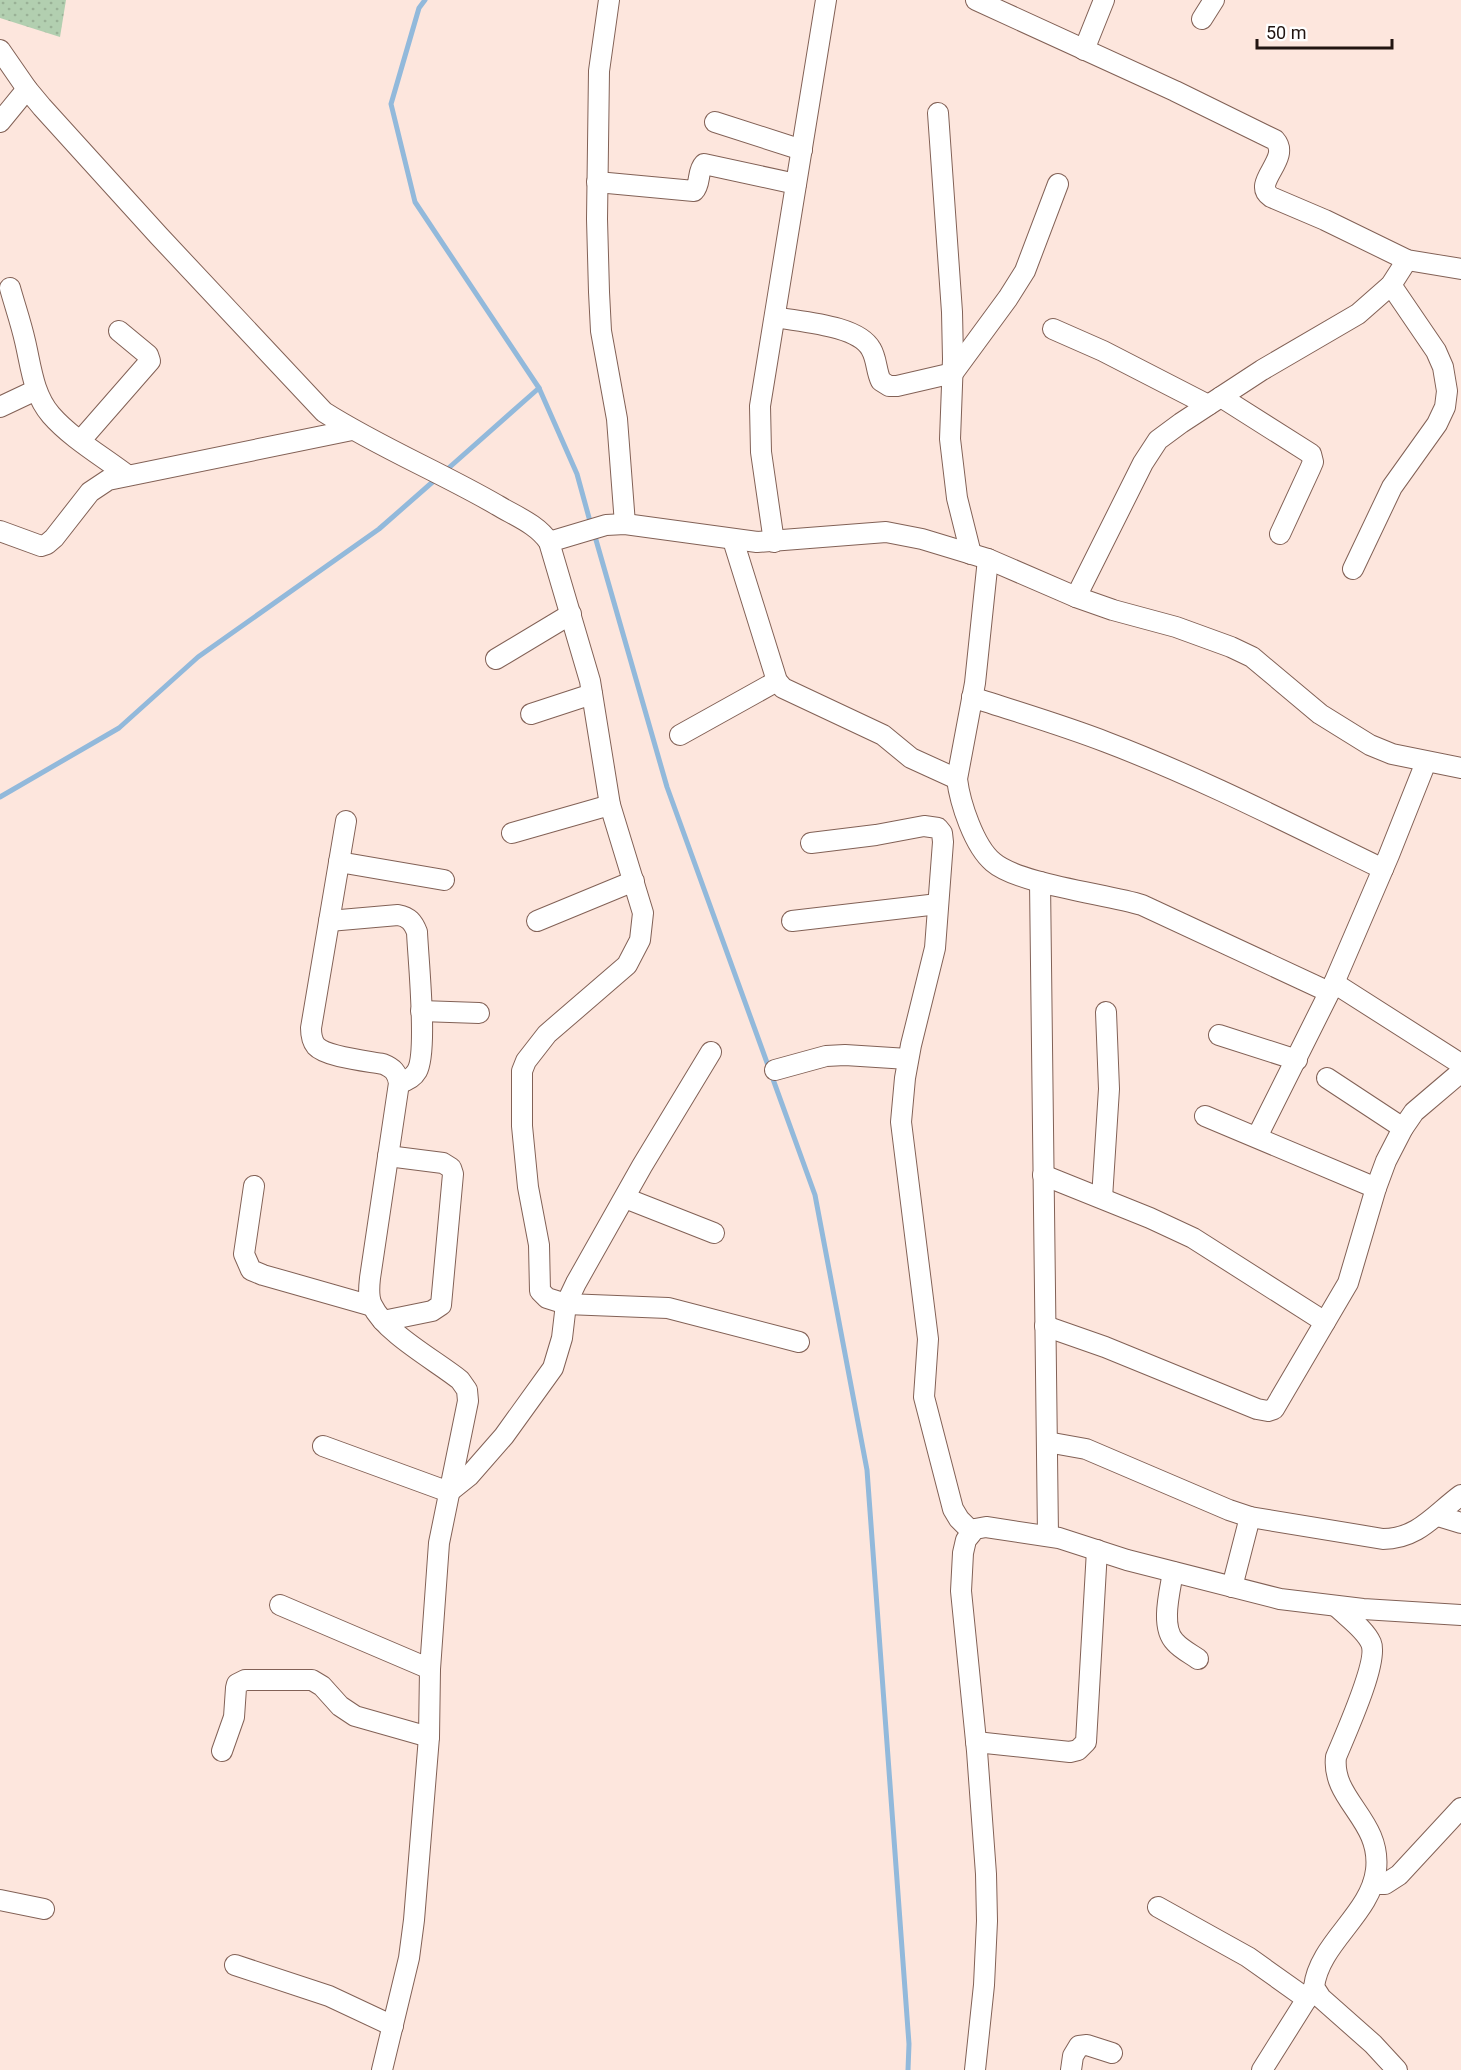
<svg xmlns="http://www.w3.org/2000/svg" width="1461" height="2070" font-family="Roboto,sans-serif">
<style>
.grass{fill:url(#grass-dots)}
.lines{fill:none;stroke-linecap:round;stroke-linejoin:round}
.stream{stroke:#92b9db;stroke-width:5}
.minor-casing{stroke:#826156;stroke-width:22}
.minor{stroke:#fff;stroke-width:20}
</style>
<defs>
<pattern id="grass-dots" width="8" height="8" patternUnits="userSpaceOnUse" patternTransform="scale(1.5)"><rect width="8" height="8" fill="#b2cfb0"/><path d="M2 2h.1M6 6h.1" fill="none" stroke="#99b196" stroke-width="1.8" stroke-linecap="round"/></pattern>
</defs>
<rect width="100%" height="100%" fill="#fde6dd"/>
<path class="grass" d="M 0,0 L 66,0 L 60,37 L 0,18 Z"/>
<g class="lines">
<g class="stream">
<path d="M 425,0 L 419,8 L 391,104 L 415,202 L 539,388 L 577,474 L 591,525"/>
<path d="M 443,473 L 539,388"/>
<path d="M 594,533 L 667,787 L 815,1195 L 867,1470 L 909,2044 L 908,2070"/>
<path d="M 0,797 L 119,728 L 198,657 L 379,529 L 436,479"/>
</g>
<defs>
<g id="minor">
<path d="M 609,0 L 599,71 L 597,219 L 599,292 L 601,331 L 617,419 L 625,524"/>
<path d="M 976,0 L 1175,91 L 1275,140 C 1292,159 1250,183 1271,197 L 1325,220 L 1407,260 L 1461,269"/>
<path d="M 1202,19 L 1214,0"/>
<path d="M 0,50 L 27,89 L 42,107 L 159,236 L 324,412 C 379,447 440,472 497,505 C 515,516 537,524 549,542 L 590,681 L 610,805 L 643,913 L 640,940 L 627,965 L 547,1034 L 526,1061 L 522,1071 L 522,1126 L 528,1187 L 539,1245 L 540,1291 L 547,1298 L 566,1304 L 668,1308 L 799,1342"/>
<path d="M 1084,50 L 1104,0"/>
<path d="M 938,113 L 952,312 L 953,359 L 950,439 L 957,498 L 971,554"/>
<path d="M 0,122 L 27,89"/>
<path d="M 715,122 L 802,150"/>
<path d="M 597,182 L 694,191 C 701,184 697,171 704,164 L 796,184"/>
<path d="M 10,288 C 15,306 21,323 25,341 C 31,366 33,394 51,415 C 71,438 102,456 127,475"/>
<path d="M 775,317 C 801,322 858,325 871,349 C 877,359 876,371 881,381 L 889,386 L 897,386 L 953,373 L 1008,298 L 1025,271 L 1058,184"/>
<path d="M 1053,329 L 1103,351 L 1208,405"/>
<path d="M 1221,397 L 1311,454 L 1313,462 L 1310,469 L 1280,534"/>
<path d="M 0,407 L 36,390"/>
<path d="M 81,440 L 150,361 L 148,355 L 119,331"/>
<path d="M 0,531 L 41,546 L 47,544 L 54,538 L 90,492 L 108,480 L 352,430"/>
<path d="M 733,540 L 777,681 L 783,688 L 883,735 L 911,758 L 957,779"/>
<path d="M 549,542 L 606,525 L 625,524 L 757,542 L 886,532 L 922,539 L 988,559 L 1076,597 L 1113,610 L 1176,627 L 1231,647 L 1252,657 L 1320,714 L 1370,745 L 1392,754 L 1461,768"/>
<path d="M 774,542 L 761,452 L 760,406 L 826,0"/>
<path d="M 988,559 L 975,683 L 957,779 C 960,803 974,846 993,862 C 1018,884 1106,894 1142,905 L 1329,992"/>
<path d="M 1353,569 L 1392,487 L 1437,424 L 1445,407 L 1447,391 L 1443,367 L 1436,351 L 1391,285"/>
<path d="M 1076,597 L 1143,463 L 1158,440 L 1181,423 L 1262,370 L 1358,314 L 1391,285 L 1407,260"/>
<path d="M 496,659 L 571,614"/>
<path d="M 972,697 C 1017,712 1062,725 1106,742 C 1201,778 1292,825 1383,869"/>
<path d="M 531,714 L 592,694"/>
<path d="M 680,735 L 777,681"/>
<path d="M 346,821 L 311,1028 C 311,1034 312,1041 316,1046 C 326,1057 367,1061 383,1064 C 393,1068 397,1072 399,1083 L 370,1278 C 369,1287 368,1297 372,1305 C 385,1333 435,1360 460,1380 L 467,1390 L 468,1401 L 439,1543 L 430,1669 L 429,1737 L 414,1920 L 409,1958 L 382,2070"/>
<path d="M 512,833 L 610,805"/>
<path d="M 811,843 L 876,835 L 924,826 L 938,828 L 942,833 L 943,842 L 935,948 L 911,1045 L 905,1078 L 901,1122 L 928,1339 L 924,1397 L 953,1509 L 959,1519 L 971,1531"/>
<path d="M 339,862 L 444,880"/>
<path d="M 1040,882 L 1048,1536"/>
<path d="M 329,921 L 398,915 C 409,917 413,922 417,932 C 418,958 428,1052 417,1071 C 413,1078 407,1081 399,1083"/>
<path d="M 537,921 L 634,881"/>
<path d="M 792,921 L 938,904"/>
<path d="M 1334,983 L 1461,1064"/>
<path d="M 421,1011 L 479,1013"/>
<path d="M 1219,1035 L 1297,1060"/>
<path d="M 775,1070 L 826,1056 L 845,1055 L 908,1059"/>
<path d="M 1327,1078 L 1403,1128"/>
<path d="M 1205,1116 L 1376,1188"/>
<path d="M 1257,1137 L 1334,983 L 1389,855 L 1426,762"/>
<path d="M 1043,1175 L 1150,1218 L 1193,1238 L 1325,1322"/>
<path d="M 254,1186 L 244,1254 L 251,1270 L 263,1275 L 372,1306"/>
<path d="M 625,1198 L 714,1233"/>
<path d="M 1102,1198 L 1109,1089 L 1106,1012"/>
<path d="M 383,1321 L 432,1311 L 441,1305 L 453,1174 L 451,1168 L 443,1163 L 388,1156"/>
<path d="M 1045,1326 L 1105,1347 L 1257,1409 L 1268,1411 L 1274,1409 L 1348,1283 L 1376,1188 L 1386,1161 L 1403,1128 L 1414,1112 L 1461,1072"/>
<path d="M 1047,1442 L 1086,1449 L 1229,1510 L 1250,1517 L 1383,1539 C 1418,1539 1435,1514 1461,1495"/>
<path d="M 323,1446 L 449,1492 L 469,1476 L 504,1436 L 553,1368 L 562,1338 L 566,1304 L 576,1283 L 642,1166 L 711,1052"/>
<path d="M 1438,1516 L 1461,1523"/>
<path d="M 1173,1572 C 1170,1591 1160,1627 1175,1642 C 1181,1649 1191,1654 1198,1659"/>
<path d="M 1232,1587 L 1250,1517"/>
<path d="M 280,1605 L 430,1669"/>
<path d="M 1336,1606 C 1347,1617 1365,1629 1371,1643 C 1379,1661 1345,1735 1336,1757 C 1331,1800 1382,1820 1376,1870 C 1371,1914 1319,1943 1314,1987 L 1321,1998 L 1373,2044 L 1397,2070"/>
<path d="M 976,1742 L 1070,1752 L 1078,1750 L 1086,1742 L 1097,1550"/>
<path d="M 222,1751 L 234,1717 L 236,1688 L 237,1684 L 245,1680 L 312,1680 L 322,1686 L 340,1706 L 355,1716 L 429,1737"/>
<path d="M 1373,1884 L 1385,1884 L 1399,1875 L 1461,1808"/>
<path d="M 0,1900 L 44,1909"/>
<path d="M 1158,1907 L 1248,1957 L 1307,1999"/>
<path d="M 235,1965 L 329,1996 L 393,2026"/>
<path d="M 975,2070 L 984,1985 L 987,1921 L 986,1874 L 977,1751 L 961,1591 L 963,1553 L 966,1540 L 975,1529 L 986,1527 L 1059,1538 L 1127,1560 L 1280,1599 L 1363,1609 L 1461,1615"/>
<path d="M 1071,2070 L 1073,2056 L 1079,2046 L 1087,2045 L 1112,2053"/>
<path d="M 1262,2070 L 1313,1989"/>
</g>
</defs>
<use href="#minor" class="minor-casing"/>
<use href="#minor" class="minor"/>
</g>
<path d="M1257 39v9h135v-9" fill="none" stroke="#221511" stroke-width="3"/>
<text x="1266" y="39" font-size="18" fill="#221511" stroke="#ffffff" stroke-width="4.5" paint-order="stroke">50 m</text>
</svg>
